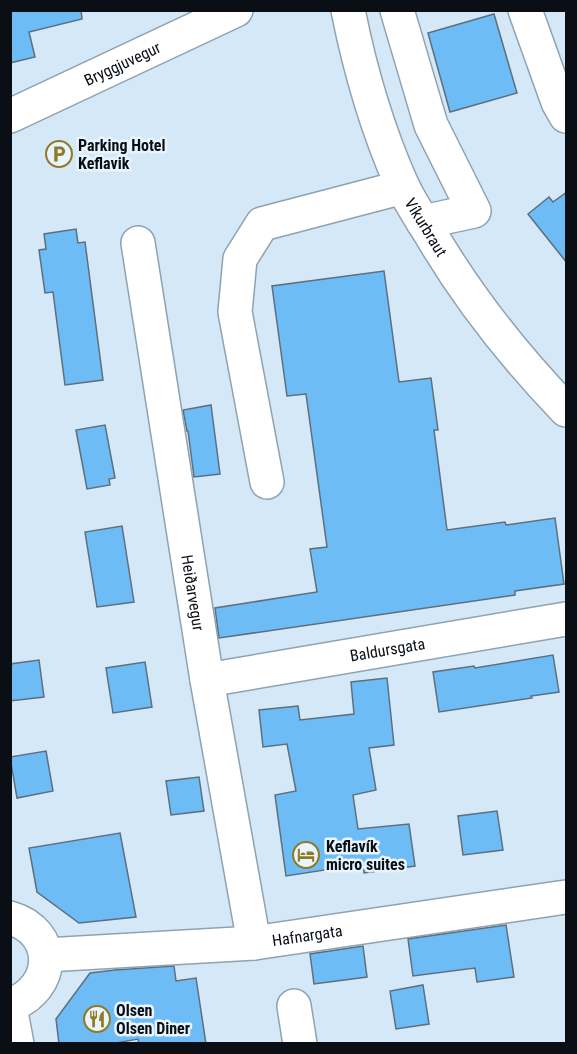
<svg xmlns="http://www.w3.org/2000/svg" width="577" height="1054" font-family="'Roboto Condensed',sans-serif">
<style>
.building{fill:#6ebcf6;stroke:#5d6f7c;stroke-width:1.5}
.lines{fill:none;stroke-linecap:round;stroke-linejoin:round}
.minor-casing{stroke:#8fa2b0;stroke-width:36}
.minor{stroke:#fff;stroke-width:33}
.labels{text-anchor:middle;stroke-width:5;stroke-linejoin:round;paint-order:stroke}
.street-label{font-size:16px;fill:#090f15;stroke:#e8f4fe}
.poi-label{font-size:16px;font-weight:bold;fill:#090f15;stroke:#e8f4fe;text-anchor:start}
</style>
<rect width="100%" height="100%" fill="#d5e8f8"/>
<g class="building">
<path d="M 10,10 L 81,10 L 82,19 L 29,32 L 35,57 L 10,63 Z"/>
<path d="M 494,14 L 517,93 L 450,112 L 428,33 Z"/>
<path d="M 567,192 L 567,263 L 528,214 L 549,197 L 553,202 Z"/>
<path d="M 76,229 L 78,243 L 85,242 L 103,380 L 65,385 L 53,292 L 45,293 L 39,250 L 46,249 L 44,234 Z"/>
<path d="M 384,271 L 399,382 L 431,378 L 438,430 L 434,430 L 447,530 L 505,522 L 506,525 L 555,518 L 564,584 L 515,591 L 515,595 L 219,638 L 215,608 L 317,592 L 310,549 L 327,547 L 306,394 L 287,396 L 272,286 Z"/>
<path d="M 211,405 L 220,474 L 194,477 L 188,431 L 187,431 L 183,410 Z"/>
<path d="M 105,425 L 115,478 L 109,479 L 110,485 L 87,489 L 76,430 Z"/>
<path d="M 122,526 L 134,602 L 97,607 L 85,532 Z"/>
<path d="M 553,655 L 559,692 L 531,696 L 532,698 L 439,712 L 433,672 L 474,666 L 475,668 Z"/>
<path d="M 39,660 L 44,697 L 10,701 L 10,664 Z"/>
<path d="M 145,662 L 152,707 L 113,713 L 106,668 Z"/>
<path d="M 387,678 L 394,745 L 369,748 L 376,790 L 353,795 L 358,829 L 409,824 L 415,866 L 364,873 L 363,864 L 286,876 L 275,795 L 296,791 L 287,744 L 263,747 L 259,710 L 298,706 L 300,720 L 354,714 L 351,682 Z"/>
<path d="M 46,751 L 53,791 L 17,798 L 10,757 Z"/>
<path d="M 199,777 L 204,811 L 171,815 L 166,781 Z"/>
<path d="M 497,811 L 503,850 L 463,855 L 458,816 Z"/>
<path d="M 120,833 L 136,917 L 79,923 L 37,892 L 29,848 Z"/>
<path d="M 506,925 L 514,977 L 477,982 L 475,968 L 413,976 L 408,939 Z"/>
<path d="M 363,946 L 367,977 L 314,984 L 310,954 Z"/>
<path d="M 174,966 L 176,981 L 196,978 L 206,1044 L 139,1044 L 138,1039 L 110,1044 L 59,1044 L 56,1019 L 90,973 L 115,970 Z"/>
<path d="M 423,985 L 429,1024 L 396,1029 L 390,991 Z"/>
</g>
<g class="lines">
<defs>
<g id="minor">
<path id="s1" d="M 348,10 C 360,70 377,129 402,185 C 410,202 420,217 430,233 C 468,298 514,356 566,410"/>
<path d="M 397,10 L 431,125 L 474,211 L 423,222"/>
<path d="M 525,10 L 558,102 L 566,116"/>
<path id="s2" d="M 10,116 L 236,10"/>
<path id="s3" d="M 138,243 L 207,680 L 254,943"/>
<path d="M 267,482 L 235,312 L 240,259 L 262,224 L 403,187"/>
<path id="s4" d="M 207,680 L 566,619"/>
<path d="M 10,918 C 59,932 56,989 10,1005"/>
<path id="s5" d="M 46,955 L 254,943 L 566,897"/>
<path d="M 294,1006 L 300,1044"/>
<path d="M 10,1007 L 17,1044"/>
</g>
</defs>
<use href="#minor" class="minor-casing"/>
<use href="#minor" class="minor"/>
</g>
<defs>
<symbol id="parking-ring" viewBox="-11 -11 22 22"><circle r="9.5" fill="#e8f4fe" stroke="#8f7b21" stroke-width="1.5"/><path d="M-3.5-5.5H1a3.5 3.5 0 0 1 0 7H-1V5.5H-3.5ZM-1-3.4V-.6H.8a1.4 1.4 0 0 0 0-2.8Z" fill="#8f7b21"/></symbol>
<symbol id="hotel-ring" viewBox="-11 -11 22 22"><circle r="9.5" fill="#e8f4fe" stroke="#8f7b21" stroke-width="1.5"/><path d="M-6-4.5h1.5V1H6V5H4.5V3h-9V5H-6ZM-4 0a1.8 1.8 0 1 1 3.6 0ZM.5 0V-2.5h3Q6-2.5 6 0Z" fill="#8f7b21"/></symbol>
<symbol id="restaurant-ring" viewBox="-11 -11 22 22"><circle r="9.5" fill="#e8f4fe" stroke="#8f7b21" stroke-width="1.5"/><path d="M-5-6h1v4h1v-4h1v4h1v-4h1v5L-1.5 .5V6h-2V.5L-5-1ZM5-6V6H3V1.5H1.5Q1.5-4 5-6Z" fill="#8f7b21"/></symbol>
</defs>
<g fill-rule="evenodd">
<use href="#parking-ring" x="44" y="139" width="30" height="30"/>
<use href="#hotel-ring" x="291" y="840" width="30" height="30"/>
<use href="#restaurant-ring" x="82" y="1004" width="30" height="30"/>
</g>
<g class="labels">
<g class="street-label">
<text dy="6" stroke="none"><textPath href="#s2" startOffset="124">Bryggjuvegur</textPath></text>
<text dy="6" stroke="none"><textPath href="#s1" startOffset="232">Víkurbraut</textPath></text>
<text dy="6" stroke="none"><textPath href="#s3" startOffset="354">Heiðarvegur</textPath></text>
<text dy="6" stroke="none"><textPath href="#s4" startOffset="183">Baldursgata</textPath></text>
<text dy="6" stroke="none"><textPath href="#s5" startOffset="262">Hafnargata</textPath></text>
</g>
<g class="poi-label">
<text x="78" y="151">Parking Hotel<tspan x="78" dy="18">Keflavik</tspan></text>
<text x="326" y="852">Keflavík<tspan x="326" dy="18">micro suites</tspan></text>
<text x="116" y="1016">Olsen<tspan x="116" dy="18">Olsen Diner</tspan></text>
</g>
</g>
<rect width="577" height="1054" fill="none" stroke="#090f15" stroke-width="24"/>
</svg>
